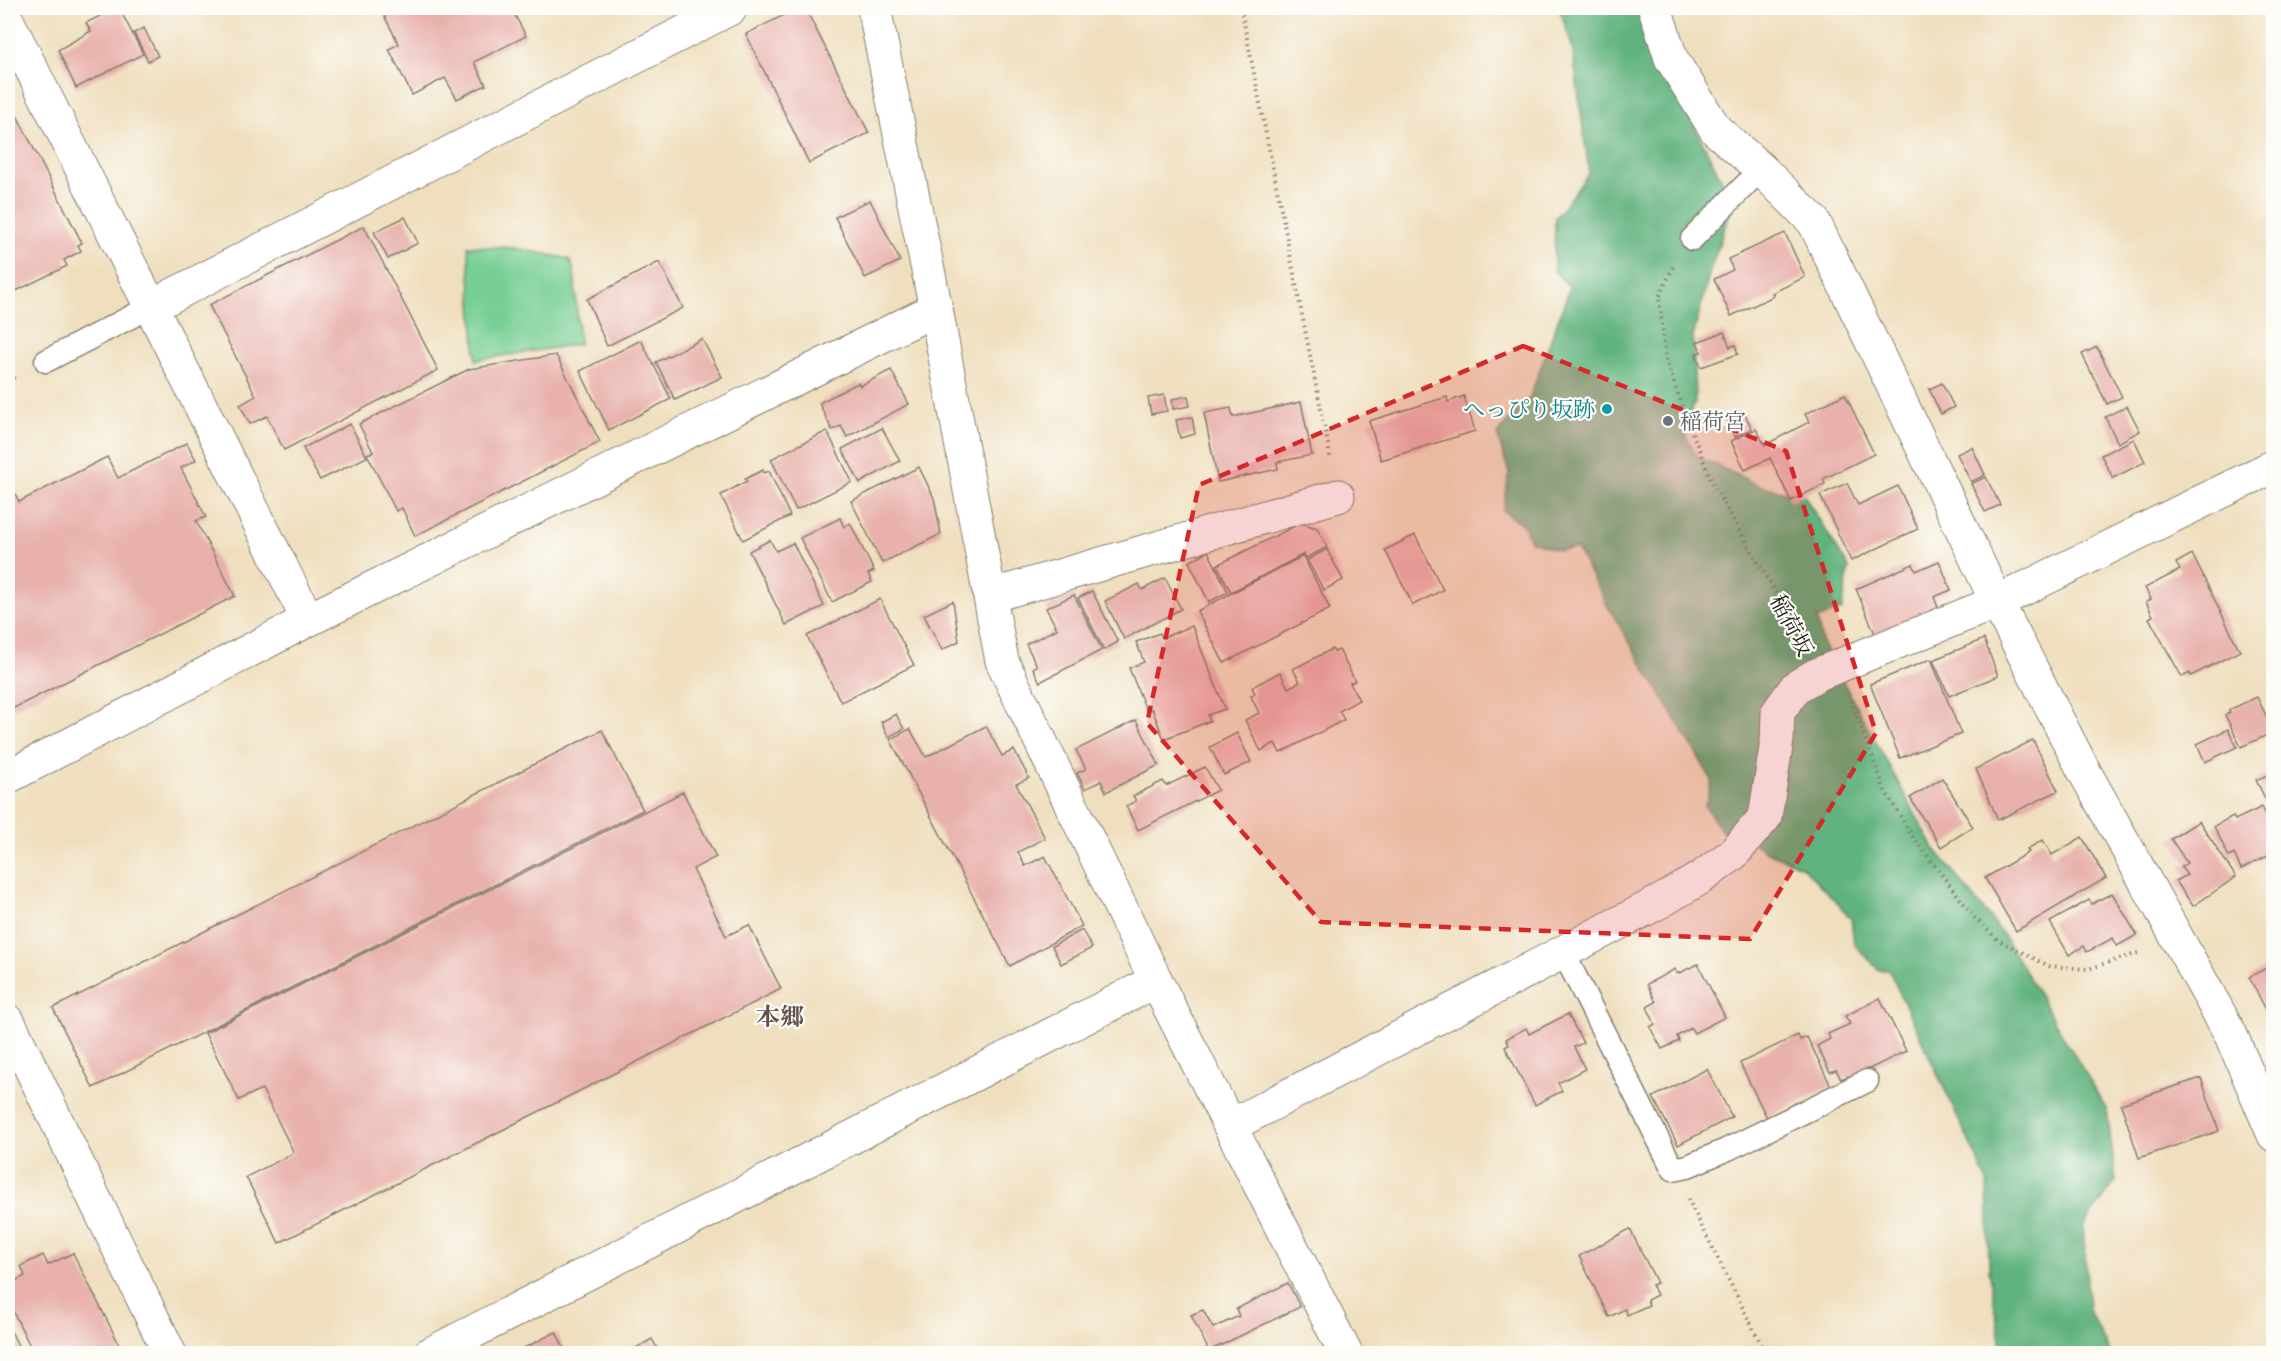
<svg xmlns="http://www.w3.org/2000/svg" width="2281" height="1361" font-family="'Old Standard TT','Noto Serif JP',serif">
<style>
.green{fill:#77cf95;stroke:#4a7658;stroke-width:1.5}
.forest{fill:#61b27e;stroke:#3e674d;stroke-width:1.5}
.building{fill:#e8b1ac}
.lines{fill:none;stroke-linecap:round;stroke-linejoin:round}
.lane-casing{stroke:#867e6e;stroke-width:25}
.street-casing{stroke:#867e6e;stroke-width:35}
.path{stroke:#867e6e;stroke-width:4;stroke-dasharray:1.5 4.5;stroke-linecap:butt}
.lane{stroke:#fff;stroke-width:22}
.street{stroke:#fff;stroke-width:33}
.marked{fill:#d62828;fill-opacity:0.2;stroke:#d62828;stroke-width:4.5;stroke-dasharray:12 8;stroke-linejoin:round}
.culture-dot{fill:#0f9aa8;stroke:#fdfcf7;stroke-width:2}
.worship-dot{fill:#6b7280;stroke:#fdfcf7;stroke-width:2}
.labels{text-anchor:middle;stroke-width:4.5;stroke-linejoin:round;paint-order:stroke}
.culture-label{font-size:22px;fill:#0d838f;stroke:#fdfcf7;text-anchor:end}
.worship-label{font-size:22px;fill:#5b616d;stroke:#fdfcf7;text-anchor:start}
.street-label{font-size:22px;fill:#1c1c1c;stroke:#fdfcf7}
.neighbourhood-label{font-size:24px;font-weight:bold;fill:#63504e;stroke:#fdfcf7}
</style>
<rect width="100%" height="100%" fill="#fdfcf7"/>
<filter id="ink" filterUnits="userSpaceOnUse"><feTurbulence type="fractalNoise" baseFrequency=".0167" numOctaves="2"/><feDisplacementMap in="SourceGraphic" scale="12" xChannelSelector="R" yChannelSelector="G"/><feConvolveMatrix kernelMatrix="1 2 1 2 8 2 1 2 1" color-interpolation-filters="sRGB"/></filter>
<filter id="wash" filterUnits="userSpaceOnUse"><feTurbulence type="fractalNoise" baseFrequency=".008" numOctaves="4" result="noise"/><feDisplacementMap in="SourceGraphic" scale="24" xChannelSelector="R" yChannelSelector="G"/><feGaussianBlur stdDeviation="1.35" result="paint"/><feColorMatrix in="noise" values="0 0 0 0 0 0 0 0 0 0 0 0 0 0 0 0 0 1.4 0 .05"/><feComposite in="paint" operator="in"/></filter>
<g filter="url(#wash)">
<rect width="100%" height="100%" fill="#efdfbf"/>
<path class="green" d="M 468,246 L 515,248 L 569,259 L 574,271 L 579,344 L 476,360 Z"/>
<path class="forest" d="M 1559,8 L 1642,8 L 1647,32 L 1733,202 L 1711,268 L 1693,337 L 1695,404 L 1681,427 L 1697,456 L 1758,485 L 1805,497 L 1849,568 L 1842,610 L 1817,619 L 1823,645 L 1934,848 L 2002,933 L 2107,1110 L 2116,1181 L 2083,1226 L 2089,1310 L 2110,1353 L 2002,1353 L 1989,1269 L 1987,1180 L 1889,970 L 1879,970 L 1854,944 L 1851,918 L 1803,867 L 1765,851 L 1748,839 L 1724,834 L 1705,806 L 1712,780 L 1607,605 L 1577,549 L 1558,550 L 1530,541 L 1523,525 L 1503,511 L 1509,473 L 1497,434 L 1530,397 L 1570,287 L 1554,271 L 1555,218 L 1589,173 L 1572,46 Z"/>
<g id="blocks">
<g class="building">
<path d="M 116,8 L 119,8 L 143,54 L 76,88 L 58,50 L 91,31 L 86,23 Z"/>
<path d="M 380,8 L 511,8 L 526,36 L 474,62 L 486,85 L 457,99 L 445,78 L 412,95 L 389,49 L 399,44 Z"/>
<path d="M 798,8 L 805,8 L 869,133 L 809,163 L 746,34 Z"/>
<path d="M 144,28 L 158,56 L 148,61 L 134,33 Z"/>
<path d="M 8,98 L 82,243 L 78,245 L 81,251 L 64,260 L 67,266 L 14,292 L 8,281 Z"/>
<path d="M 870,200 L 900,261 L 865,278 L 835,217 Z"/>
<path d="M 405,217 L 418,243 L 388,259 L 374,232 Z"/>
<path d="M 364,226 L 438,370 L 284,450 L 267,416 L 250,424 L 240,405 L 256,396 L 209,305 Z"/>
<path d="M 1785,233 L 1805,277 L 1772,293 L 1774,296 L 1731,316 L 1714,279 L 1733,270 L 1728,259 Z"/>
<path d="M 659,262 L 683,308 L 607,346 L 587,299 Z"/>
<path d="M 1724,332 L 1730,347 L 1735,345 L 1738,354 L 1701,367 L 1696,354 L 1701,352 L 1697,342 Z"/>
<path d="M 702,339 L 722,377 L 675,400 L 656,362 Z"/>
<path d="M 641,340 L 671,399 L 609,430 L 580,371 Z"/>
<path d="M 2097,347 L 2122,397 L 2107,404 L 2082,354 Z"/>
<path d="M 556,355 L 600,442 L 415,536 L 402,508 L 396,511 L 367,454 L 373,452 L 359,424 L 469,369 Z"/>
<path d="M 891,370 L 909,404 L 847,437 L 841,426 L 832,430 L 819,403 L 858,383 L 860,386 Z"/>
<path d="M 1942,383 L 1954,407 L 1941,414 L 1929,389 Z"/>
<path d="M 1845,394 L 1874,454 L 1823,479 L 1825,484 L 1791,501 L 1770,458 L 1745,470 L 1731,441 L 1756,429 L 1765,445 L 1809,422 L 1805,414 Z"/>
<path d="M 1164,395 L 1167,411 L 1151,414 L 1148,398 Z"/>
<path d="M 1188,396 L 1190,406 L 1173,409 L 1172,399 Z"/>
<path d="M 1464,396 L 1475,431 L 1381,460 L 1369,421 L 1447,397 L 1448,402 Z"/>
<path d="M 1301,402 L 1312,455 L 1277,462 L 1278,469 L 1218,482 L 1204,413 L 1231,408 L 1233,417 Z"/>
<path d="M 2127,406 L 2140,431 L 2118,443 L 2105,417 Z"/>
<path d="M 1744,412 L 1752,429 L 1735,437 L 1727,421 Z"/>
<path d="M 1192,417 L 1195,434 L 1180,438 L 1176,420 Z"/>
<path d="M 350,424 L 367,457 L 320,480 L 303,448 Z"/>
<path d="M 882,428 L 900,461 L 860,483 L 842,449 Z"/>
<path d="M 827,431 L 852,482 L 796,510 L 771,459 Z"/>
<path d="M 2134,439 L 2145,462 L 2113,478 L 2101,455 Z"/>
<path d="M 187,443 L 196,460 L 181,468 L 206,517 L 196,521 L 235,596 L 8,711 L 8,479 L 19,502 L 107,457 L 118,478 Z"/>
<path d="M 1972,447 L 1985,475 L 1971,482 L 1957,454 Z"/>
<path d="M 919,467 L 934,498 L 941,534 L 882,563 L 851,501 Z"/>
<path d="M 763,470 L 764,473 L 769,471 L 790,516 L 743,540 L 721,495 L 747,481 L 745,479 Z"/>
<path d="M 1986,477 L 2000,505 L 1985,512 L 1971,484 Z"/>
<path d="M 1847,483 L 1858,505 L 1898,486 L 1918,529 L 1851,561 L 1820,495 Z"/>
<path d="M 840,518 L 844,527 L 850,523 L 874,571 L 868,574 L 872,582 L 832,602 L 800,538 Z"/>
<path d="M 1301,523 L 1317,528 L 1327,547 L 1306,558 L 1304,554 L 1231,592 L 1217,565 Z"/>
<path d="M 1415,535 L 1443,590 L 1413,605 L 1385,550 Z"/>
<path d="M 770,540 L 776,551 L 793,543 L 824,606 L 786,625 L 749,551 Z"/>
<path d="M 1327,549 L 1343,580 L 1324,590 L 1307,560 Z"/>
<path d="M 1208,551 L 1228,592 L 1209,602 L 1189,562 Z"/>
<path d="M 2192,554 L 2240,651 L 2191,676 L 2190,673 L 2182,677 L 2149,618 L 2153,616 L 2146,602 L 2151,599 L 2145,588 L 2180,570 L 2176,563 Z"/>
<path d="M 1303,556 L 1330,609 L 1224,663 L 1197,611 Z"/>
<path d="M 1939,561 L 1951,590 L 1934,597 L 1939,610 L 1876,636 L 1856,589 L 1913,564 L 1916,571 Z"/>
<path d="M 1165,578 L 1181,609 L 1124,639 L 1105,601 L 1139,584 L 1142,590 Z"/>
<path d="M 1092,591 L 1118,642 L 1104,650 L 1078,598 Z"/>
<path d="M 1074,595 L 1102,650 L 1040,682 L 1033,668 L 1037,666 L 1026,644 L 1057,629 L 1046,608 Z"/>
<path d="M 880,599 L 914,665 L 841,702 L 807,636 Z"/>
<path d="M 953,601 L 959,641 L 942,650 L 924,615 Z"/>
<path d="M 1192,626 L 1225,709 L 1208,715 L 1210,721 L 1164,739 L 1152,709 L 1146,710 L 1129,668 L 1144,662 L 1136,642 L 1160,633 L 1162,638 Z"/>
<path d="M 1984,639 L 1998,676 L 1949,696 L 1933,660 Z"/>
<path d="M 1332,649 L 1334,652 L 1339,650 L 1355,681 L 1350,683 L 1359,700 L 1339,711 L 1344,720 L 1280,753 L 1275,743 L 1261,751 L 1245,720 L 1259,713 L 1251,696 L 1255,694 L 1252,687 L 1280,672 L 1288,688 L 1300,682 L 1293,669 Z"/>
<path d="M 1931,659 L 1961,734 L 1900,758 L 1870,684 Z"/>
<path d="M 2257,697 L 2274,732 L 2241,747 L 2225,715 L 2230,713 L 2229,710 Z"/>
<path d="M 896,714 L 904,729 L 888,737 L 881,722 Z"/>
<path d="M 1136,720 L 1159,765 L 1106,792 L 1101,781 L 1085,789 L 1077,773 L 1086,769 L 1076,750 Z"/>
<path d="M 986,726 L 1002,756 L 1014,750 L 1029,778 L 1016,784 L 1045,838 L 1018,852 L 1025,866 L 1045,856 L 1082,926 L 1010,966 L 890,739 L 910,729 L 926,757 Z"/>
<path d="M 2228,729 L 2237,747 L 2205,762 L 2197,744 Z"/>
<path d="M 602,730 L 643,810 L 93,1088 L 53,1008 Z"/>
<path d="M 1237,733 L 1251,762 L 1224,775 L 1210,747 Z"/>
<path d="M 2033,740 L 2058,791 L 1998,820 L 1976,769 Z"/>
<path d="M 1205,767 L 1218,790 L 1138,830 L 1126,806 L 1136,801 L 1133,796 L 1163,781 L 1166,786 Z"/>
<path d="M 2274,772 L 2274,816 L 2256,780 Z"/>
<path d="M 1942,778 L 1973,827 L 1941,847 L 1910,798 Z"/>
<path d="M 683,792 L 716,857 L 693,869 L 726,936 L 749,925 L 781,989 L 279,1243 L 246,1177 L 294,1153 L 262,1089 L 239,1100 L 205,1033 Z"/>
<path d="M 2262,807 L 2274,831 L 2274,853 L 2241,869 L 2234,854 L 2229,857 L 2214,826 L 2233,816 L 2235,820 Z"/>
<path d="M 2199,821 L 2236,877 L 2193,906 L 2176,881 L 2187,875 L 2181,867 L 2187,863 L 2171,839 Z"/>
<path d="M 2082,837 L 2106,878 L 2016,931 L 1985,878 L 2029,852 L 2027,849 L 2043,840 L 2052,855 Z"/>
<path d="M 2112,893 L 2137,935 L 2117,946 L 2113,938 L 2087,952 L 2084,946 L 2069,955 L 2050,922 L 2089,900 L 2092,904 Z"/>
<path d="M 1082,930 L 1092,948 L 1061,964 L 1052,946 Z"/>
<path d="M 1698,964 L 1725,1017 L 1694,1033 L 1691,1028 L 1677,1036 L 1679,1041 L 1662,1049 L 1650,1027 L 1655,1024 L 1647,1007 L 1656,1002 L 1647,984 L 1675,969 L 1677,974 Z"/>
<path d="M 2274,964 L 2274,1025 L 2249,977 Z"/>
<path d="M 1880,998 L 1906,1051 L 1849,1079 L 1848,1076 L 1841,1079 L 1836,1070 L 1830,1072 L 1817,1046 L 1830,1039 L 1828,1034 L 1850,1024 L 1845,1016 Z"/>
<path d="M 1568,1014 L 1583,1043 L 1574,1047 L 1585,1069 L 1558,1083 L 1562,1091 L 1535,1105 L 1505,1047 L 1509,1045 L 1506,1039 L 1526,1028 L 1529,1034 Z"/>
<path d="M 1798,1035 L 1800,1040 L 1807,1037 L 1831,1086 L 1767,1118 L 1740,1063 Z"/>
<path d="M 1707,1069 L 1732,1117 L 1678,1145 L 1653,1097 Z"/>
<path d="M 2201,1078 L 2219,1131 L 2139,1158 L 2121,1104 Z"/>
<path d="M 1630,1229 L 1657,1283 L 1652,1285 L 1657,1295 L 1647,1300 L 1649,1305 L 1627,1315 L 1625,1309 L 1609,1317 L 1579,1256 Z"/>
<path d="M 73,1253 L 124,1354 L 34,1354 L 8,1301 L 8,1285 L 25,1276 L 21,1266 L 43,1255 L 48,1265 Z"/>
<path d="M 1288,1283 L 1300,1307 L 1209,1351 L 1191,1315 L 1203,1310 L 1213,1328 L 1239,1316 L 1236,1309 Z"/>
<path d="M 8,1325 L 22,1354 L 8,1354 Z"/>
<path d="M 556,1332 L 567,1354 L 512,1354 Z"/>
<path d="M 652,1339 L 660,1354 L 625,1354 Z"/>
</g>
</g>
</g>
<g filter="url(#ink)">
<use href="#blocks" fill-opacity="0" stroke="#867e6e" stroke-width="1.5"/>
<g class="lines">
<defs>
<g id="lane">
<path d="M 1692,239 L 1761,169"/>
<path d="M 46,361 L 150,307"/>
<path d="M 1563,952 L 1673,1169 L 1688,1166 L 1728,1149 L 1867,1081"/>
</g>
<g id="street">
<path d="M 874,8 L 936,309 L 1002,661 L 1156,981 L 1346,1354"/>
<path d="M 1655,8 L 1671,58 L 1716,130 L 1761,169 L 1814,222 L 1997,602 L 2084,771 L 2230,1033 L 2274,1135"/>
<path d="M 8,22 L 308,620"/>
<path d="M 150,307 L 731,8"/>
<path d="M 990,596 L 1338,496"/>
<path d="M 8,777 L 308,620 L 936,309"/>
<path d="M 8,1021 L 170,1354"/>
<path d="M 1230,1126 L 1663,900 L 1702,877 L 1733,854 L 1765,817 L 1777,741 L 1778,712 L 1796,687 L 1816,675 L 1997,602 L 2274,466"/>
<path d="M 430,1354 L 1156,981"/>
</g>
</defs>
<use href="#lane" class="lane-casing"/>
<use href="#street" class="street-casing"/>
<g class="path">
<path d="M 1241,8 L 1331,460"/>
<path d="M 1673,267 L 1659,297 L 1666,360 L 1686,417 L 1714,487 L 1803,639"/>
<path d="M 8,381 L 18,375"/>
<path d="M 1851,700 L 1885,791 L 1913,837 L 1975,918 L 1998,940 L 2049,966 L 2088,969 L 2141,952"/>
<path d="M 1688,1199 L 1766,1354"/>
<path d="M 2017,1354 L 2021,1352"/>
</g>
<use href="#lane" class="lane"/>
<use href="#street" class="street"/>
</g>
</g>
<path class="marked" d="M 1523,346 L 1786,451 L 1876,733 L 1750,939 L 1321,922 L 1147,723 L 1199,485 Z"/>
<circle class="culture-dot" cx="1607" cy="409" r="6"/>
<circle class="worship-dot" cx="1668" cy="421" r="6"/>
<g class="labels">
<g class="culture-label">
<text x="1595" y="417">へっぴり坂跡</text>
</g>
<g class="worship-label">
<text x="1680" y="429">稲荷宮</text>
</g>
<g class="street-label">
<text transform="translate(1792 625) rotate(62)" y="8">稲荷坂</text>
</g>
<g class="neighbourhood-label">
<text x="780" y="1025">本郷</text>
</g>
</g>
<rect width="2281" height="1361" fill="none" stroke="#fdfcf7" stroke-width="30"/>
</svg>
